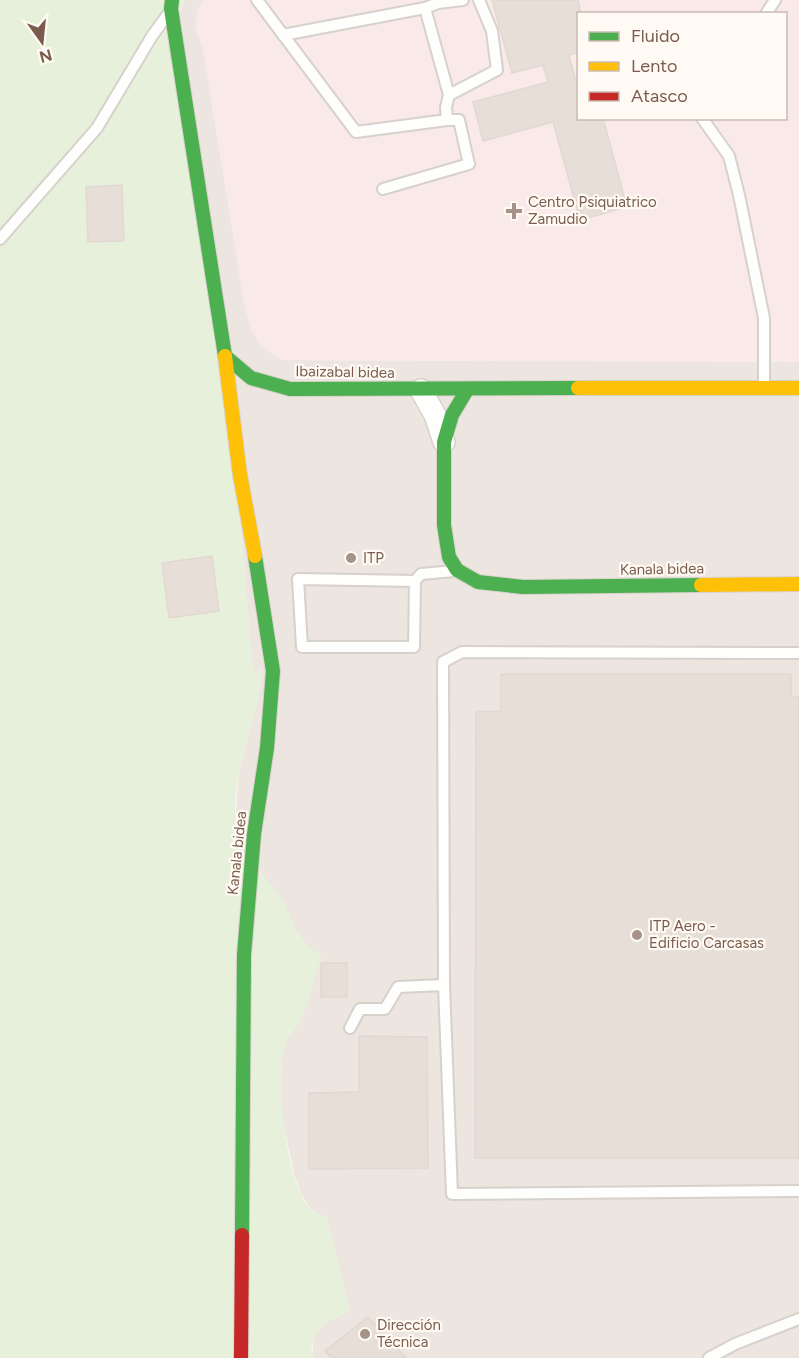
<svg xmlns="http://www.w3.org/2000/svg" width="799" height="1358" font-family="Figtree,sans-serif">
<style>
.industrial{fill:#ede5e0}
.medical{fill:#fae9e9;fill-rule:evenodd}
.green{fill:#e7f0db}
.building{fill:#e6ded7;stroke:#e2d8d2;stroke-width:1.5}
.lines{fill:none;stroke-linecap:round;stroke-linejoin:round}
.lane-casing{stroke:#d7d1cb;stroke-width:14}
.street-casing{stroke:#d7d1cb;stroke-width:24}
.fast-casing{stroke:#d9d2cb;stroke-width:16}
.slow-casing{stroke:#d9d2cb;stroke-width:16}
.jam-casing{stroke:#d9d2cb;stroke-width:16}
.lane{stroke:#fefefd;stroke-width:10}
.street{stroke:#fefefd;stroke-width:21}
.fast{stroke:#4caf50;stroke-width:14}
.slow{stroke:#ffc107;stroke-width:14}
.jam{stroke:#c62828;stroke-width:14}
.poi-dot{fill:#a69286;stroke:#fffaf3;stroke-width:2}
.labels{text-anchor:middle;stroke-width:4.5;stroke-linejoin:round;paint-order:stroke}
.poi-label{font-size:15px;fill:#7a5c4d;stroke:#fffaf3;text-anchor:start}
.street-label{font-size:15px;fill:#7a5c4d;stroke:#fffaf3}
</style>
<rect width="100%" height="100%" fill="#f9f5f0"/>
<path class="industrial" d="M 185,0 L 208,0 L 281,360 L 799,362 L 799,1358 L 312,1358 L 314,1338 L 318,1331 L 329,1320 L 349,1311 L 316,1212 L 310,1208 L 301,1194 L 294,1174 L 283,1121 L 281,1088 L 282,1055 L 287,1038 L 300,1021 L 313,951 L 304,942 L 248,859 L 240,841 L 237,829 L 236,811 L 239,771 L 258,700 L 262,669 L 253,671 L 225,350 L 170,42 Z"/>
<path class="medical" d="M 203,0 L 799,0 L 799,362 L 281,360 L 260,346 L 251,329 L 244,304 L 203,50 L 195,27 L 199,6 ZM 578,14 L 786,14 L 786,118 L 578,118 Z"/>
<path class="green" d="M 0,0 L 185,0 L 170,42 L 225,350 L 253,671 L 262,669 C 261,679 260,690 258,701 C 246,750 219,810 248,858 C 257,872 272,882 281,897 C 293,918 298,945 322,955 C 316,973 309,1005 300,1021 C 292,1035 287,1034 283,1053 C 276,1083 287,1187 310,1208 C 315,1213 321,1214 327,1216 L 350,1311 C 328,1318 308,1332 312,1358 L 0,1358 Z"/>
<g class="building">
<path d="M 492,0 L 578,0 L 581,14 L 578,14 L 578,52 L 569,55 L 575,78 L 578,77 L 578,118 L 603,118 L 627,207 L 580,220 L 553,122 L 483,141 L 473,102 L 548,82 L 543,65 L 512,73 Z"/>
<path d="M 122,185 L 124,241 L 88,242 L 86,187 Z"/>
<path d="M 212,556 L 219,611 L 169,618 L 162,563 Z"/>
<path d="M 501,674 L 791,674 L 791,697 L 799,697 L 799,1158 L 475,1158 L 476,712 L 501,711 Z"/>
<rect x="321" y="963" width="26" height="34"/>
<path d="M 359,1036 L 427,1037 L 428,1168 L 309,1169 L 309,1093 L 359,1092 Z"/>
<path d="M 368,1317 L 406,1358 L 332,1358 L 325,1351 Z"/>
</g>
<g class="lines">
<defs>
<g id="lane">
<path d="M 257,0 L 356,132 L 447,120 L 459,120 L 469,164 L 383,189"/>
<path d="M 766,14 L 775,0"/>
<path d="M 283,35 L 425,8"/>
<path d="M 449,95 L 497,70 L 492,31 L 479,0"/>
<path d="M 702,118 L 729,156 L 739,195 L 764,318 L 764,388"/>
<path d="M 447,120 L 446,107 L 449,95 L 425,8 L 438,3 L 463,0"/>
<path d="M 0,239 L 97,128 L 152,36 L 168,14"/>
<path d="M 415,581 L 414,647 L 302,647 L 298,579 L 415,581 L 421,574 L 454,571"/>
<path d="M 799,653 L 462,652 L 443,662 L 444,985 L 452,1194 L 799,1191"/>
<path d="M 350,1028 L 360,1009 L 385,1009 L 398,987 L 444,985"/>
<path d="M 709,1358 L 735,1344 L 799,1319"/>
</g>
<path id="street" d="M 421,390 L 435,415 L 444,442"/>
<g id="fast">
<path d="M 172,0 L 171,9 L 225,356 L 251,378 L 290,389 L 578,388"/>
<path d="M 467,390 L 452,415 L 444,442 L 444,525 L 449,557 L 457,570 L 478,582 L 523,587 L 701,585"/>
<path d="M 242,1235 L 244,955 L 254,834 L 267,748 L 273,671 L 255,556"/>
</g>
<g id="slow">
<path d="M 225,356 L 240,475 L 255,556"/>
<path d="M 578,388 L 799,388"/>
<path d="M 701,585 L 799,584"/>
</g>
<path id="jam" d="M 241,1358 L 242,1235"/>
</defs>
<use href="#lane" class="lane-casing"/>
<use href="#street" class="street-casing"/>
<use href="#fast" class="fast-casing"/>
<use href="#slow" class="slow-casing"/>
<use href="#jam" class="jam-casing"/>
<use href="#lane" class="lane"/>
<use href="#street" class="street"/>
<use href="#fast" class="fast"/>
<use href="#slow" class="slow"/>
<use href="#jam" class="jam"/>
</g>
<g class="poi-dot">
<path d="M511 202h6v6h6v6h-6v6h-6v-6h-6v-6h6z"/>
<circle cx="351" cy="558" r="6"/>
<circle cx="637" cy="935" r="6"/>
<circle cx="365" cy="1334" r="6"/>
</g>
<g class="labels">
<g class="poi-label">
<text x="528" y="207">Centro Psiquiatrico<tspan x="528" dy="17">Zamudio</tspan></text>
<text x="363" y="563">ITP</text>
<text x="649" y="931">ITP Aero -<tspan x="649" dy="17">Edificio Carcasas</tspan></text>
<text x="377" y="1330">Dirección<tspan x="377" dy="17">Técnica</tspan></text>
</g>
<g class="street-label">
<text transform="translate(345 372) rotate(1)" y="5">Ibaizabal bidea</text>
<text transform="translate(662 569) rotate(-1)" y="5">Kanala bidea</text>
<text transform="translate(237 853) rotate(-84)" y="5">Kanala bidea</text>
</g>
</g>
<rect x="577" y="12" width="210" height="108" fill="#fffaf3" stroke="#cabbb1" stroke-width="1.5"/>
<rect x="589" y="32" width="30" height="9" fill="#4caf50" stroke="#cabbb1" stroke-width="1.5"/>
<text x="631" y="42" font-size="18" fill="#7a5c4d">Fluido</text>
<rect x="589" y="62" width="30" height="9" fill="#ffc107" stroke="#cabbb1" stroke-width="1.5"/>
<text x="631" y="72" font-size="18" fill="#7a5c4d">Lento</text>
<rect x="589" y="92" width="30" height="9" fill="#c62828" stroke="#cabbb1" stroke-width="1.5"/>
<text x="631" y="102" font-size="18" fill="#7a5c4d">Atasco</text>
<g transform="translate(42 42) rotate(165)" stroke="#fffaf3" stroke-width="4.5" paint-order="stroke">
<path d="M0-4.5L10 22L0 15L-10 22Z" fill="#7a5c4d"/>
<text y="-9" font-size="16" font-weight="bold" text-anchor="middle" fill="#7a5c4d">N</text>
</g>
</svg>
